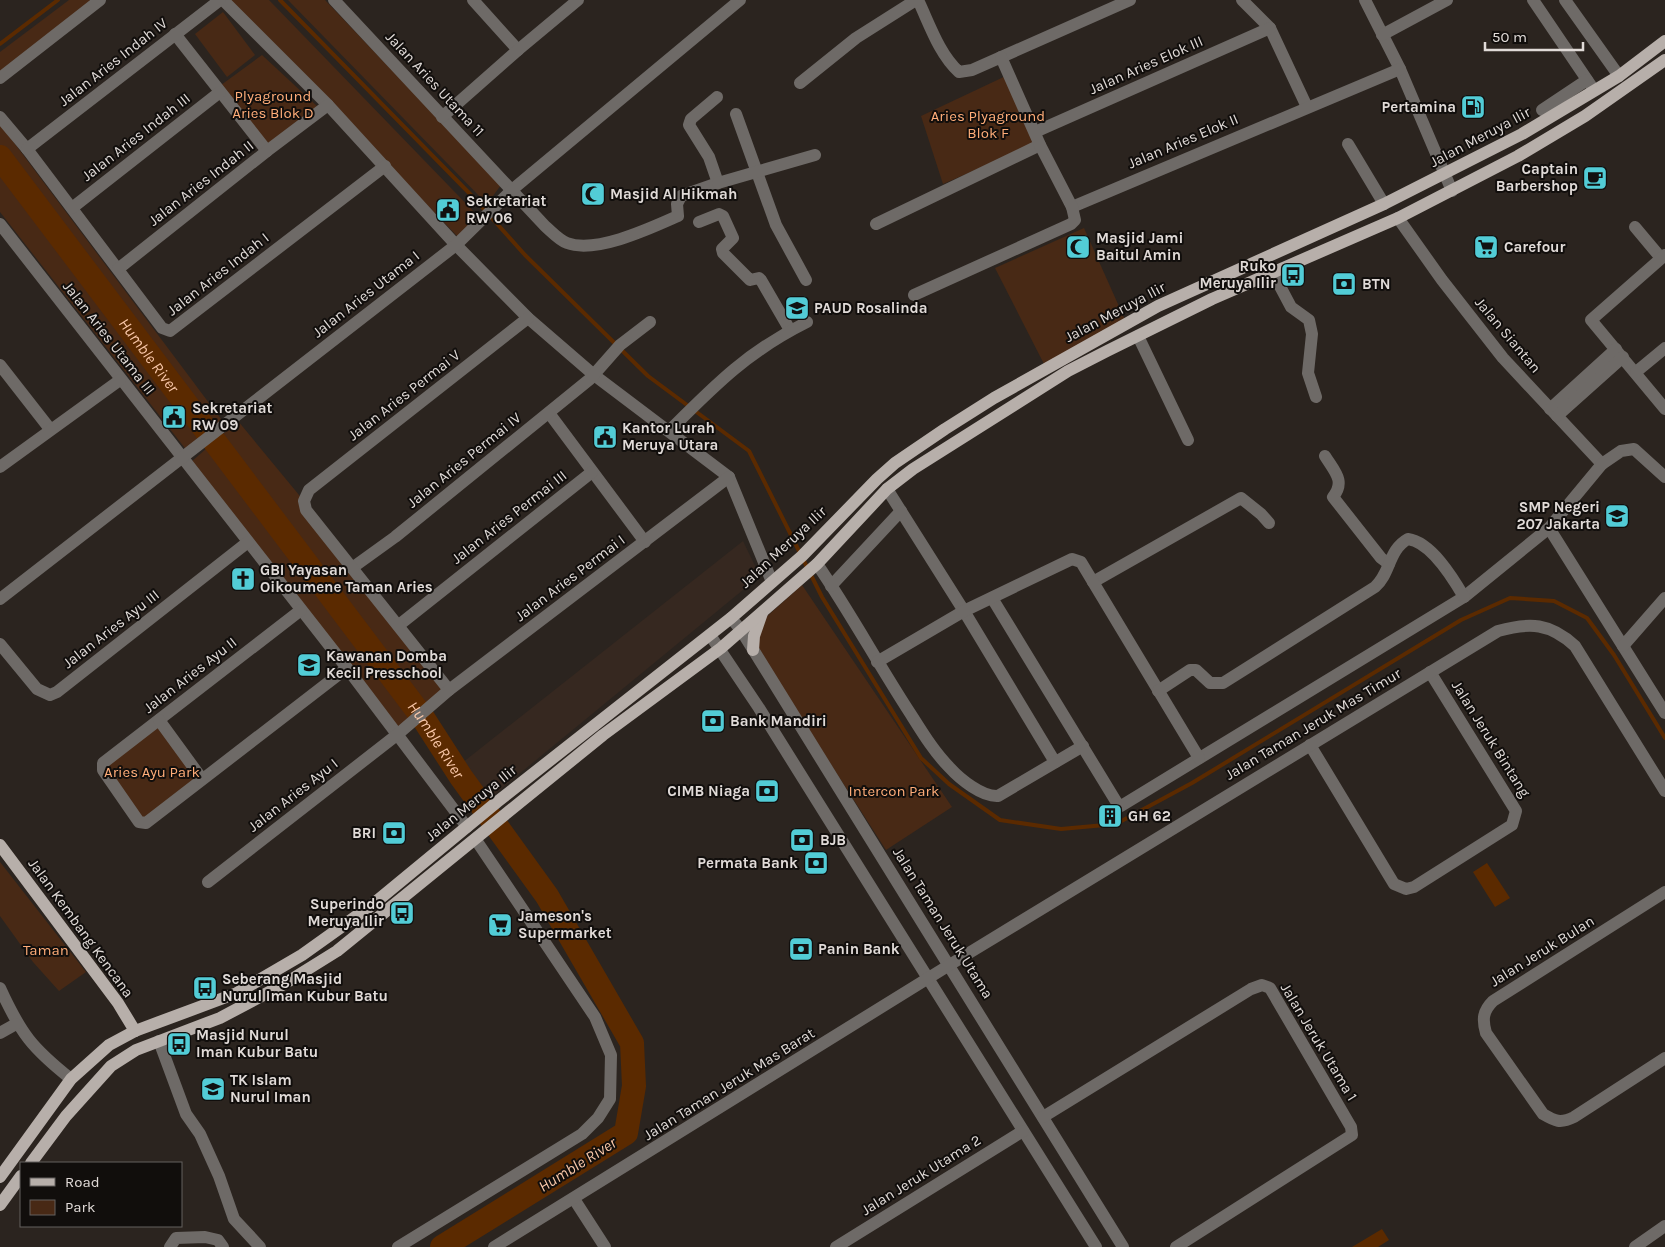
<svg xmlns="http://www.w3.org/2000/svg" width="1665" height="1247" font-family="Karla,sans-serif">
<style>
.built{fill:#362820}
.green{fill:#482915}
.water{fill:#5b2a00}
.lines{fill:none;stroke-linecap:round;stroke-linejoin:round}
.stream{stroke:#5b2a00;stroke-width:4}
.river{stroke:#5b2a00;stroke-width:24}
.minor{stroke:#6e6a67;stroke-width:12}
.major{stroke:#b7afaa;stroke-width:12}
.labels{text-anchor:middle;stroke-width:4;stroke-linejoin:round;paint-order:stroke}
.street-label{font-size:15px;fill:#e1dbd8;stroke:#110e0c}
.park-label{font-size:15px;fill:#ffad79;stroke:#110e0c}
.poi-label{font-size:15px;font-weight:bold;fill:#e1dbd8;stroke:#110e0c;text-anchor:start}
.water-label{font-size:16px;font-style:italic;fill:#f9c7a8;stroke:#110e0c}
</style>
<rect width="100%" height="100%" fill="#2b241f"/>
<path class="built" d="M 743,541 L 760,576 L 485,802 L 462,763 Z"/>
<g class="green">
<path d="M 69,0 L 96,0 L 0,75 L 0,52 Z"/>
<path d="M 229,0 L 269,0 L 479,217 L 458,237 Z"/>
<path d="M 288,0 L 325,0 L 501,185 L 487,204 Z"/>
<path d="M 223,12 L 255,55 L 227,77 L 195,34 Z"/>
<path d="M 262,55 L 318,107 L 269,145 L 221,85 Z"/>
<path d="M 1010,74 L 1040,142 L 943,184 L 921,116 Z"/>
<path d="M 0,124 L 224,423 L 216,431 L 0,146 Z"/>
<path d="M 0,161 L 210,439 L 188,452 L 0,212 Z"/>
<path d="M 1084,228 L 1126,322 L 1044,364 L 995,268 Z"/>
<path d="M 238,421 L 304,501 L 449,690 L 398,734 L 191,462 Z"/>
<path d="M 802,585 L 952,807 L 886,850 L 747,634 Z"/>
<path d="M 157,722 L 201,779 L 143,822 L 104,765 Z"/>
<path d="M 0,862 L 86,972 L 59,991 L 33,962 L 0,916 Z"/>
</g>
<g class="water">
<path d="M 1487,863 L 1510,898 L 1495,907 L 1473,872 Z"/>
<path d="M 1382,1229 L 1389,1240 L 1378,1247 L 1352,1247 Z"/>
</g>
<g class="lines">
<g class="stream">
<path d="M 280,0 L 473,197 L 525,255 L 648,376 L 749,451 L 822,597 L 921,758 L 949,784 L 1000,820 L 1061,829 L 1116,824 L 1192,783 L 1461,620 L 1510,598 L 1554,601 L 1587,618 L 1614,655 L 1665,738"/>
<path d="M 0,44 L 58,0"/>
</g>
<path class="river" id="s1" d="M 0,157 L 423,718 L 461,777 L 547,896 L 632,1043 L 634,1086 L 626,1133 L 442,1247"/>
<g class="minor">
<path d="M 223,0 L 328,105 L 456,245 L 528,318 L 594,375 L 729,477 L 772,582"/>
<path d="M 334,0 L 545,226 C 552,232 559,240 567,243 C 596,254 651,228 678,216 L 677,204 L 681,196 L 718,183 L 709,157 L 689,125 L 691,119 L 717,97"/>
<path d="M 473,0 L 518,50"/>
<path d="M 918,0 C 929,23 939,54 959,72 L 972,70 L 1130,0"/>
<path d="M 1242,0 L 1270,28 L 1307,107"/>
<path d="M 1365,0 L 1400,69 L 1452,191"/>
<path d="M 1533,0 L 1594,90"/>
<path d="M 1565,0 L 1619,76"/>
<path d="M 175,34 L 267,151"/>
<path d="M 1382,35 L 1447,0"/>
<path d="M 0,78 L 100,0"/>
<path d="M 800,83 L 856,38 L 916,0"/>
<path d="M 1542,110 L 1587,80"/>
<path d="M 736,114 L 776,225 L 806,280"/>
<path d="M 0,117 L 27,149 L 162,328 L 170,331 L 385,166"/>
<path d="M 442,117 L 518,50 L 578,0"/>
<path d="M 1035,132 L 1270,28"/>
<path d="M 1348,144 L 1384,204"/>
<path d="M 27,149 L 220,0"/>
<path d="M 718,183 L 815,155"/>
<path d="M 1072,207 L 1400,69"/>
<path d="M 72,208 L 220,92"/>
<path d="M 1398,218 L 1442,280 L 1503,358 L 1602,464"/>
<path d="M 699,222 L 719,214 L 723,216 L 733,238 L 722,249 L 723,253 L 750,280 L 759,278 L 761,280 L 790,330"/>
<path d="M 0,224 L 347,668 L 467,827"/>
<path d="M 876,224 L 1040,145"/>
<path d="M 1635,227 L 1661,258"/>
<path d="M 1665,255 L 1591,320 L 1665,409"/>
<path d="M 118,269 L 267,151 L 328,105"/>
<path d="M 1273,273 L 1291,307 L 1309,320 L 1312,334 L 1308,373 L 1316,397"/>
<path d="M 914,295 L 1071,224 L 1075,220 L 1072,207 L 1040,145 L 1001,57"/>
<path d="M 1138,336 L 1188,440"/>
<path d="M 0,365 L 50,429"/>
<path d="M 1636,372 L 1665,348"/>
<path d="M 1550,409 L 1616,349"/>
<path d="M 549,413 L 645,542"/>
<path d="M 1557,416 L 1623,357"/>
<path d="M 669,431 C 715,385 747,352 807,322"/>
<path d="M 1325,456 C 1334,471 1346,481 1333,497 L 1381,558 L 1389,564"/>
<path d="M 0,467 L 120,380"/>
<path d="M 887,489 L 964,611 L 1055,762"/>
<path d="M 1549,528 L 1665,713"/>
<path d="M 817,564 C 850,612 878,664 910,713 C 922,732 934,752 950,768 C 960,779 982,797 998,796 L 1083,746"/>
<path d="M 352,568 L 395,537 L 590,379 L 620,345 L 650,322"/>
<path d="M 1093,582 L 1241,498 L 1261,514 L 1269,523"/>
<path d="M 831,586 L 901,511"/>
<path d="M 992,598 L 1117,803 L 1121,806 L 1464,597 L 1549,528 L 1602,464 L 1621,451 L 1634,449 L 1665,477"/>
<path d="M 0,599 L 456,245 L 513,189 L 740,0"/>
<path d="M 301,610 L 103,763 L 103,770 L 139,822 L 146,823 L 347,668"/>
<path d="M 731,618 L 741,630 L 1123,1247"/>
<path d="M 399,625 L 592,472"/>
<path d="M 710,635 L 759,708 L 1096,1247"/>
<path d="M 0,644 L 37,689 L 50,695 L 57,692 L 248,542"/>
<path d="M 1623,646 L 1665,598"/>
<path d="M 877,662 L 964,611 L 1072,559 L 1081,562 L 1199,758"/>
<path d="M 449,690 L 306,510 L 304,501 L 309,490 L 528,318"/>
<path d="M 1158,691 L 1190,670 L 1196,670 L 1210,683 L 1223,683 L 1375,587 C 1391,573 1388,550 1408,539 C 1431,542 1453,578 1464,597"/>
<path d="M 159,720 L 202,779"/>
<path d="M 1310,745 L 1394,884 L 1406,889 L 1414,887 L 1512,825 L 1516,811 L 1430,672"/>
<path d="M 208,882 L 398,734 L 449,690 L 729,477"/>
<path d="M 1665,892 L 1493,1001 C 1483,1011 1482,1019 1486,1033 L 1543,1114 C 1555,1121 1560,1124 1574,1117 L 1665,1058"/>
<path d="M 0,988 C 21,1034 32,1048 71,1079"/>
<path d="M 0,1033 L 16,1024"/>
<path d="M 159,1041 L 186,1114 L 200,1134 L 219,1176 L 234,1219 L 260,1247"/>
<path d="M 1043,1117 L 1251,989 L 1262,985 L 1270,988 L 1351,1127 L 1352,1135 L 1176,1247"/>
<path d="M 574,1199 L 605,1247"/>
<path d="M 170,1247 L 176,1238 L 205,1237 L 218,1240 L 223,1247"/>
<path d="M 398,1247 L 582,1134 L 598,1118 L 610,1099 L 611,1055 L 595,1017 L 476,840"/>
<path d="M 494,1247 L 964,956 L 1498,631 C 1530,622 1550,623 1575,646 L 1665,791"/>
<path d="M 836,1247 L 1023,1131"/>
<path d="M 1635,1247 L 1665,1226"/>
</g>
<g class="major">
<path d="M 753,650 L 754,636 L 762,613"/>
<path d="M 0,845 L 118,1003 L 135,1031"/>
<path d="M 31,1163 L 66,1116 L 111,1066 L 136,1050 L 220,1018 L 284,984 L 337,951 L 603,735 L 721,648 L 817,564 L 887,489 L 913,469 L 1068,371 L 1107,351 L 1212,299 L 1398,218 L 1518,156 L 1585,116 L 1665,60"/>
<path d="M 0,1177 L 71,1079 L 109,1045 L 135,1031 L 237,993 L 302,955 L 372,905 L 497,802 L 731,618 L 802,556 L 877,479 L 895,463 L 945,429 L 994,398 L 1158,306 L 1384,204 L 1522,134 L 1619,76 L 1665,41"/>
<path d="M 0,1205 L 21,1176"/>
</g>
</g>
<defs>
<symbol id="fuel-square" viewBox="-11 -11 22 22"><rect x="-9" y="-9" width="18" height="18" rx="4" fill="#52ccd6" stroke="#110e0c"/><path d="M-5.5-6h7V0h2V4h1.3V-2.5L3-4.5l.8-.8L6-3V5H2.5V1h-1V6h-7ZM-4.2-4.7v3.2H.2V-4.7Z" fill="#111"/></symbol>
<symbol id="cafe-square" viewBox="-11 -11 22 22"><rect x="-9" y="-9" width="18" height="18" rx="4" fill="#52ccd6" stroke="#110e0c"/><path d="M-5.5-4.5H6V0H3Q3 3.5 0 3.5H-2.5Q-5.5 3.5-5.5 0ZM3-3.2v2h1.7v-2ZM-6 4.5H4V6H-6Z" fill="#111"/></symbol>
<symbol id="mosque-square" viewBox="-11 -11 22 22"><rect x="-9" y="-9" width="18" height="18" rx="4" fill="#52ccd6" stroke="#110e0c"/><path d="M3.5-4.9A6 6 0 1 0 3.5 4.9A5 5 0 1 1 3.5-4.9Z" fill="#111"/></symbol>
<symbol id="civic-square" viewBox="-11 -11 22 22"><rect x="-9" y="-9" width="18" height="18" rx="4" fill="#52ccd6" stroke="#110e0c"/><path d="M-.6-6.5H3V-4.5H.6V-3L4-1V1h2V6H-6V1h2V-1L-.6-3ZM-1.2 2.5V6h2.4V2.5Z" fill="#111"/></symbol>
<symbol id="supermarket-square" viewBox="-11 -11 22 22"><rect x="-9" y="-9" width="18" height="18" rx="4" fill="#52ccd6" stroke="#110e0c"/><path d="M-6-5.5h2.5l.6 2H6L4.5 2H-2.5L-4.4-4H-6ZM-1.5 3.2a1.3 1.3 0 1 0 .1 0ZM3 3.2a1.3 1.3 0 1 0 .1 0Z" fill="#111"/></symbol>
<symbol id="bus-square" viewBox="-11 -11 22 22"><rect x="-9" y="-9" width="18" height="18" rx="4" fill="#52ccd6" stroke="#110e0c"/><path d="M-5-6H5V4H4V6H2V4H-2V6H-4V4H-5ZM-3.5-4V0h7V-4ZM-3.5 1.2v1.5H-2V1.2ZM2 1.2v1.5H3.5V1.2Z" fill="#111"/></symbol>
<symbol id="bank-square" viewBox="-11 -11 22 22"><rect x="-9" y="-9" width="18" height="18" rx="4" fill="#52ccd6" stroke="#110e0c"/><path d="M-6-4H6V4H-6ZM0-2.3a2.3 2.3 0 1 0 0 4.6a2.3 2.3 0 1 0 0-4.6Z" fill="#111"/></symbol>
<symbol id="school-square" viewBox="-11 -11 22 22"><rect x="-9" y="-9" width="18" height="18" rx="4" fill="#52ccd6" stroke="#110e0c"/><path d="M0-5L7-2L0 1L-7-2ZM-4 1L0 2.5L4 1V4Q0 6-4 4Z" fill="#111"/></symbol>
<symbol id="church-square" viewBox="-11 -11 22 22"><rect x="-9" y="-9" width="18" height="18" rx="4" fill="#52ccd6" stroke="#110e0c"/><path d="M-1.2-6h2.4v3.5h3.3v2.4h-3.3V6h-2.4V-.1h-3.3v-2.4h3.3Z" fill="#111"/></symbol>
<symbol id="building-square" viewBox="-11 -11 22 22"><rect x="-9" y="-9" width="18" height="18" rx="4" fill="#52ccd6" stroke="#110e0c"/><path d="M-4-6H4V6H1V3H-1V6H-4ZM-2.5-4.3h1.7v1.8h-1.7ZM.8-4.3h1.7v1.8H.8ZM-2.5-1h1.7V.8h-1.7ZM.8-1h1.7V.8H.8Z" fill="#111"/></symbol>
</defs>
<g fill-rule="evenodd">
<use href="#fuel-square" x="1459" y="93" width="28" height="28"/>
<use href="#cafe-square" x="1581" y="164" width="28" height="28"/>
<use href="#mosque-square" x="579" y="180" width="28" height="28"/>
<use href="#civic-square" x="434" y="196" width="28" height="28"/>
<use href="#mosque-square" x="1064" y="233" width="28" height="28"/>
<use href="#supermarket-square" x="1472" y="233" width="28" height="28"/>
<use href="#bus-square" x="1279" y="261" width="28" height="28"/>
<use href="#bank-square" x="1330" y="270" width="28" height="28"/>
<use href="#school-square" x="783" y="294" width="28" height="28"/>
<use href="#civic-square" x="160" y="403" width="28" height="28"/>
<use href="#civic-square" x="591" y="423" width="28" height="28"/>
<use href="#school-square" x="1603" y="502" width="28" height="28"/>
<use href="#church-square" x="229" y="565" width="28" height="28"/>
<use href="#school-square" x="295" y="651" width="28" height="28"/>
<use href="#bank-square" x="699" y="707" width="28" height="28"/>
<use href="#bank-square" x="753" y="777" width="28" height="28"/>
<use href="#building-square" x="1096" y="802" width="28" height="28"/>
<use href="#bank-square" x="380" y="819" width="28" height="28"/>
<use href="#bank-square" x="788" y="826" width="28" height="28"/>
<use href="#bank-square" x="802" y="849" width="28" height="28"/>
<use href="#bus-square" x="388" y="899" width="28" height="28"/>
<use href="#supermarket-square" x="486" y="911" width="28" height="28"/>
<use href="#bank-square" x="787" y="935" width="28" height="28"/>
<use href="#bus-square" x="191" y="974" width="28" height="28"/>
<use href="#bus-square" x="165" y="1030" width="28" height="28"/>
<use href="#school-square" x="199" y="1075" width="28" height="28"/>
</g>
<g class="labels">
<g class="street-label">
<text transform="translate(113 62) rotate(-38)" y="5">Jalan Aries Indah IV</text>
<text transform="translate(1146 65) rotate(-24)" y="5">Jalan Aries Elok III</text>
<text transform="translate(435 84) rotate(47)" y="5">Jalan Aries Utama 11</text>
<text transform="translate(136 137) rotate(-38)" y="5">Jalan Aries Indah III</text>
<text transform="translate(1480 137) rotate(-28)" y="5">Jalan Meruya Ilir</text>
<text transform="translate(1183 141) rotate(-23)" y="5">Jalan Aries Elok II</text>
<text transform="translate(201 183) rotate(-38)" y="5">Jalan Aries Indah II</text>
<text transform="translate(218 274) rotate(-38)" y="5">Jalan Aries Indah I</text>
<text transform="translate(366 294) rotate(-38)" y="5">Jalan Aries Utama I</text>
<text transform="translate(1115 312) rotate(-28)" y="5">Jalan Meruya Ilir</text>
<text transform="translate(1508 335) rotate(50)" y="5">Jalan Siantan</text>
<text transform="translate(109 338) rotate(52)" y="5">Jalan Aries Utama III</text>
<text transform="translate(404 395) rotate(-38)" y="5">Jalan Aries Permai V</text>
<text transform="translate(464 460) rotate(-39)" y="5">Jalan Aries Permai IV</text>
<text transform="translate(509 517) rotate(-38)" y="5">Jalan Aries Permai III</text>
<text transform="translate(783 547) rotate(-43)" y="5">Jalan Meruya Ilir</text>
<text transform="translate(570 578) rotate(-37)" y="5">Jalan Aries Permai I</text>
<text transform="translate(111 629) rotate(-38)" y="5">Jalan Aries Ayu III</text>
<text transform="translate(190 675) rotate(-38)" y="5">Jalan Aries Ayu II</text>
<text transform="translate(1313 724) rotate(-31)" y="5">Jalan Taman Jeruk Mas Timur</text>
<text transform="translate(1491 739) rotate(58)" y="5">Jalan Jeruk Bintang</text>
<text transform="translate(293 795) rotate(-38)" y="5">Jalan Aries Ayu I</text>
<text transform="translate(471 803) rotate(-39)" y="5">Jalan Meruya Ilir</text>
<text transform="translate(943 923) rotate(58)" y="5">Jalan Taman Jeruk Utama</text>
<text transform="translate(81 928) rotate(54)" y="5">Jalan Kembang Kencana</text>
<text transform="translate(1542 951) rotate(-32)" y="5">Jalan Jeruk Bulan</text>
<text transform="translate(1319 1042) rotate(59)" y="5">Jalan Jeruk Utama 1</text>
<text transform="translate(729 1084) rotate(-32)" y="5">Jalan Taman Jeruk Mas Barat</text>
<text transform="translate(921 1175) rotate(-32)" y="5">Jalan Jeruk Utama 2</text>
</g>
<g class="park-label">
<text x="273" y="101">Plyaground<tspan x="273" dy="17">Aries Blok D</tspan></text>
<text x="988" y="121">Aries Plyaground<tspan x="988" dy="17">Blok F</tspan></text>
<text x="152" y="777">Aries Ayu Park</text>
<text x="894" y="796">Intercon Park</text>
<text x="46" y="955">Taman</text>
</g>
<g class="poi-label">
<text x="1456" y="112" text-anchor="end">Pertamina</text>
<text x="1578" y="174" text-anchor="end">Captain<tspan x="1578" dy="17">Barbershop</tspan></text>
<text x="610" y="199">Masjid Al Hikmah</text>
<text x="466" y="206">Sekretariat<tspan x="466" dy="17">RW 06</tspan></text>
<text x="1096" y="243">Masjid Jami<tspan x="1096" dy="17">Baitul Amin</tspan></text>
<text x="1504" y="252">Carefour</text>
<text x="1276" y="271" text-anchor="end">Ruko<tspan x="1276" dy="17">Meruya Ilir</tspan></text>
<text x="1362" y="289">BTN</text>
<text x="814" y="313">PAUD Rosalinda</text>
<text x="192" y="413">Sekretariat<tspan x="192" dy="17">RW 09</tspan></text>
<text x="622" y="433">Kantor Lurah<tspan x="622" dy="17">Meruya Utara</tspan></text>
<text x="1600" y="512" text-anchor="end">SMP Negeri<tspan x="1600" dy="17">207 Jakarta</tspan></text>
<text x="260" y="575">GBI Yayasan<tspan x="260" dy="17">Oikoumene Taman Aries</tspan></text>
<text x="326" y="661">Kawanan Domba<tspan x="326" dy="17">Kecil Presschool</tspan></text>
<text x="730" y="726">Bank Mandiri</text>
<text x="750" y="796" text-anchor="end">CIMB Niaga</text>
<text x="1128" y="821">GH 62</text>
<text x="376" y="838" text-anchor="end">BRI</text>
<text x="820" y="845">BJB</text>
<text x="798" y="868" text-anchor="end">Permata Bank</text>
<text x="384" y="909" text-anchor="end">Superindo<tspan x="384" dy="17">Meruya Ilir</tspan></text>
<text x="518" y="921">Jameson's<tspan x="518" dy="17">Supermarket</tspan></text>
<text x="818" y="954">Panin Bank</text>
<text x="222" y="984">Seberang Masjid<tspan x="222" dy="17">Nurul Iman Kubur Batu</tspan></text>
<text x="196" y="1040">Masjid Nurul<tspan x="196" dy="17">Iman Kubur Batu</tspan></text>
<text x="230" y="1085">TK Islam<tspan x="230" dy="17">Nurul Iman</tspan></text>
</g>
<g class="water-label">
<text dy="6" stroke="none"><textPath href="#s1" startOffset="248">Humble River</textPath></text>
<text dy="6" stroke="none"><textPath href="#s1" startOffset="728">Humble River</textPath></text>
<text transform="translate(577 1164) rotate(-32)" y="6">Humble River</text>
</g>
</g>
<rect x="20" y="1162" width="162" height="65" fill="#110e0c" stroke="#64605e"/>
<rect x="30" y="1178" width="25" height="8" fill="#b7afaa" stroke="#64605e"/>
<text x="65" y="1187" font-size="15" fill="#e1dbd8">Road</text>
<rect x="30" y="1200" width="25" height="15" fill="#482915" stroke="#64605e"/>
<text x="65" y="1212" font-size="15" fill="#e1dbd8">Park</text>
<path d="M1485 42v8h98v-8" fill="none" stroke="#e1dbd8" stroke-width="2.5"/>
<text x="1492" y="42" font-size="15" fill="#e1dbd8" stroke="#110e0c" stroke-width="4" paint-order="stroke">50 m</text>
</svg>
